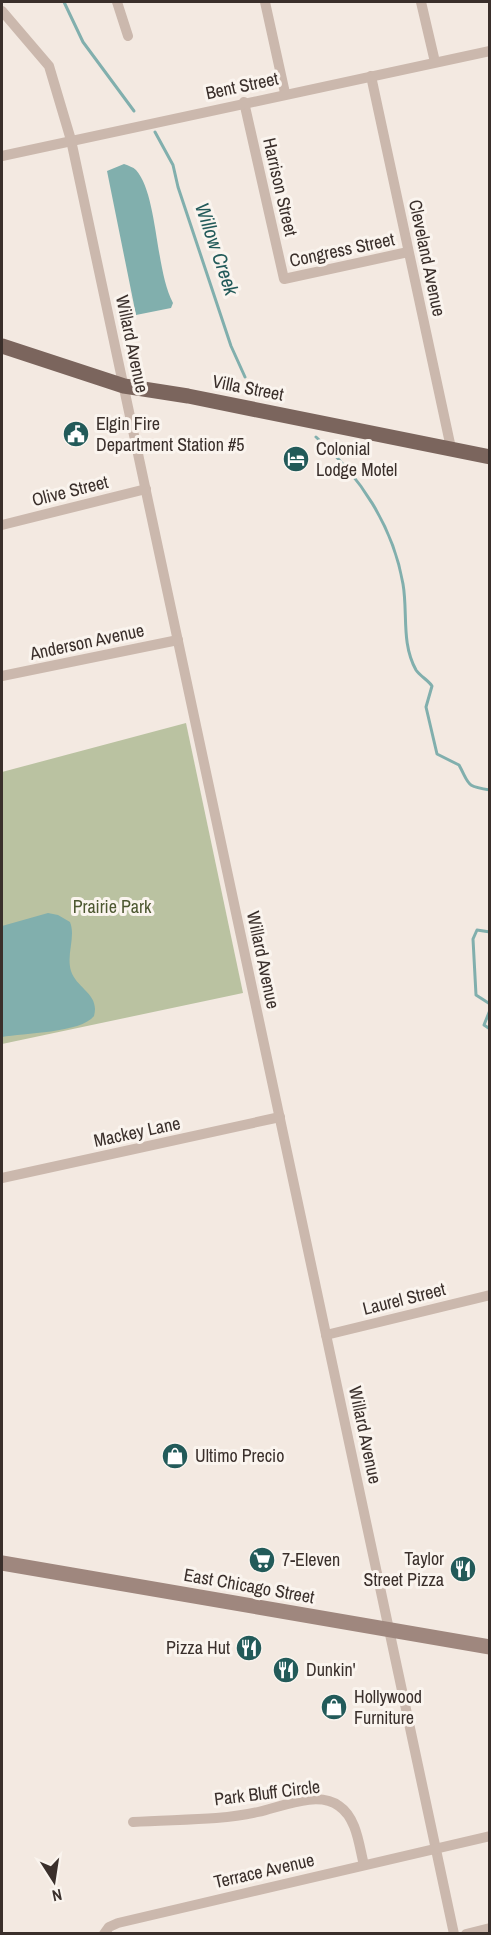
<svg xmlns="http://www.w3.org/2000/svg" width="491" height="1935" font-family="'Archivo Narrow',sans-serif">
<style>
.green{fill:#bac2a1}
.water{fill:#81afad}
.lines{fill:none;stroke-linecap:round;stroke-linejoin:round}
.stream{stroke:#81afad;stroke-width:3}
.street{stroke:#cbb8ad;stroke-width:10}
.secondary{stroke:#9f877e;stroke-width:15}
.primary{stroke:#7b655d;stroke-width:15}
.labels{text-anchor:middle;stroke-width:6;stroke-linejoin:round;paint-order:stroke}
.street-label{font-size:18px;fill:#3a2f2b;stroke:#faf4ee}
.poi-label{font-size:18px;fill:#3a2f2b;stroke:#faf4ee;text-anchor:start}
.park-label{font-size:18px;fill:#4c5730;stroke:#faf4ee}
.water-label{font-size:20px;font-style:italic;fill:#225a59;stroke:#faf4ee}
</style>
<rect width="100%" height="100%" fill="#f3e9e1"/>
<path class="green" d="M 186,723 L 243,993 L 2,1044 L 2,772 Z"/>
<g class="water">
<path d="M 124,164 C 129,166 133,167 136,170 C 158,195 155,269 173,303 L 171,308 L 136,315 L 107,171 Z"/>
<path d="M 48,913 L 58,915 L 70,922 C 76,937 66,954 71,971 C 77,989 100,994 94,1016 C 81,1033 23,1033 2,1037 L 2,926 Z"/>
</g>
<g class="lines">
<g class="stream">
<path d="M 64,2 L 83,42 L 134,111"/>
<path d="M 155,132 L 173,165 L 178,187 L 231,346 L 245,377"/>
<path d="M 316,437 C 360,476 393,526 403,584 C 408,613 401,643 416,670 C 420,676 428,680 432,686 L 426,707 L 437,754 L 459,765 C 470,785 465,786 490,790"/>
<path d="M 490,932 L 477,930 L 473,939 L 476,995 L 490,1004"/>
<path d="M 490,1010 L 484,1025 L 490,1029"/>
<path d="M 490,1420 L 490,1445"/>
</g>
<g class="street">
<path d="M 117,2 L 128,36"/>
<path d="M 265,2 L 285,93"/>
<path d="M 421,2 L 435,62"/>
<path d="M 2,11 L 49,66 L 71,140 L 454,1934"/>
<path d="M 371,76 L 451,448"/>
<path d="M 244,102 L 284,279 L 408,252"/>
<path d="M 2,156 L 490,51"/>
<path d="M 2,525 L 146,489"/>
<path d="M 2,676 L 178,640"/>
<path d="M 2,1178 L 280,1117"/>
<path d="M 326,1335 L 490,1295"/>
<path d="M 133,1822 C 174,1819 219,1821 258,1812 C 281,1807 318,1790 339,1806 C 357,1818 359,1846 364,1865"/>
<path d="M 104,1934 L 109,1927 L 118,1923 L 490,1836"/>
<path d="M 466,1934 L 490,1928"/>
</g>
<path class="secondary" d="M 2,1563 L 490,1647"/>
<path class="primary" d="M 2,346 L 124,386 L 188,396 L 490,457"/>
</g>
<defs>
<symbol id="civic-disc" viewBox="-11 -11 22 22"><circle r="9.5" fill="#225a59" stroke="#faf4ee"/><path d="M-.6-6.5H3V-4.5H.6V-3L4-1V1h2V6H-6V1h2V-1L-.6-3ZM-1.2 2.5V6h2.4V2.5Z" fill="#fff"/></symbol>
<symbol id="hotel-disc" viewBox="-11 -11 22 22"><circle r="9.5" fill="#225a59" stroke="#faf4ee"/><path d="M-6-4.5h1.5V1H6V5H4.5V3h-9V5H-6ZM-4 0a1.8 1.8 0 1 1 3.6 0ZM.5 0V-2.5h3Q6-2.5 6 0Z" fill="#fff"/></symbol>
<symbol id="shop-disc" viewBox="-11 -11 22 22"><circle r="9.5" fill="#225a59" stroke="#faf4ee"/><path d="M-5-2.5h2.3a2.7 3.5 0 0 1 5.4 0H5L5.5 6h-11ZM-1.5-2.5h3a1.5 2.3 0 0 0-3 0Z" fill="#fff"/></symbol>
<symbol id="supermarket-disc" viewBox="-11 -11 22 22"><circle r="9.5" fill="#225a59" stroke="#faf4ee"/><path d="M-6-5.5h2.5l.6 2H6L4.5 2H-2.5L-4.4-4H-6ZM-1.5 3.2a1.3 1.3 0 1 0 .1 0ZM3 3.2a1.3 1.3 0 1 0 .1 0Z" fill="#fff"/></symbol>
<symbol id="restaurant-disc" viewBox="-11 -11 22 22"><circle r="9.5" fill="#225a59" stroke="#faf4ee"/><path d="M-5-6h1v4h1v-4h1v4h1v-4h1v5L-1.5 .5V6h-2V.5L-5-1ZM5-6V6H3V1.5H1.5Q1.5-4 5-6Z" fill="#fff"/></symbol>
</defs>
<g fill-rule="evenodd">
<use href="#civic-disc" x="61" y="419" width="30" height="30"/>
<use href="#hotel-disc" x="281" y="444" width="30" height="30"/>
<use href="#shop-disc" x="160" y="1441" width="30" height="30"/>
<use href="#supermarket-disc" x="247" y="1545" width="30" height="30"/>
<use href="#restaurant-disc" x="448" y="1554" width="30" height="30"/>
<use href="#restaurant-disc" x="234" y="1633" width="30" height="30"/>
<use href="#restaurant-disc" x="271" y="1655" width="30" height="30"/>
<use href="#shop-disc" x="319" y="1692" width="30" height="30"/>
</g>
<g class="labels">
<g class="street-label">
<text transform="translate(242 86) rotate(-12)" y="6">Bent Street</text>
<text transform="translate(280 187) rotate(77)" y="6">Harrison Street</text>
<text transform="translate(342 250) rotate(-12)" y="6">Congress Street</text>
<text transform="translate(427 258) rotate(78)" y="6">Cleveland Avenue</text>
<text transform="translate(132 344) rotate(78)" y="6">Willard Avenue</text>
<text transform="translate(248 388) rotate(11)" y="6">Villa Street</text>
<text transform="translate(70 491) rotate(-14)" y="6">Olive Street</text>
<text transform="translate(87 642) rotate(-12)" y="6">Anderson Avenue</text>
<text transform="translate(263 960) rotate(78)" y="6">Willard Avenue</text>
<text transform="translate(137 1132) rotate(-12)" y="6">Mackey Lane</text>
<text transform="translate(404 1299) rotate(-14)" y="6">Laurel Street</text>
<text transform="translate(365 1435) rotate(78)" y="6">Willard Avenue</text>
<text transform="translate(249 1586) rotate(10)" y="6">East Chicago Street</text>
<text transform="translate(267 1793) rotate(-7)" y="6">Park Bluff Circle</text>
<text transform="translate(264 1871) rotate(-13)" y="6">Terrace Avenue</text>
</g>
<g class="poi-label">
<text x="96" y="430">Elgin Fire<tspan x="96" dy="21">Department Station #5</tspan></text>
<text x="316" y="455">Colonial<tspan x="316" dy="21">Lodge Motel</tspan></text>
<text x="195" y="1462">Ultimo Precio</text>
<text x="444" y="1565" text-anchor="end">Taylor<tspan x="444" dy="21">Street Pizza</tspan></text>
<text x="282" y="1566">7-Eleven</text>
<text x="230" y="1654" text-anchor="end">Pizza Hut</text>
<text x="306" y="1676">Dunkin'</text>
<text x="354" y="1703">Hollywood<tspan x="354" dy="21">Furniture</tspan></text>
</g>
<g class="park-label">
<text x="112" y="913">Prairie Park</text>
</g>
<g class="water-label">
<text transform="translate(217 249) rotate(71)" y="7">Willow Creek</text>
</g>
</g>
<rect width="491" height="1935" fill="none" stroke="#3a2f2b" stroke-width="6"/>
<g transform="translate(54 1881) rotate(168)" stroke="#faf4ee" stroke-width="4.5" paint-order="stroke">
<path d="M0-4.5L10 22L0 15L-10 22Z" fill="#3a2f2b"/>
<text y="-9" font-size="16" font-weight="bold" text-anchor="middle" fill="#3a2f2b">N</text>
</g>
</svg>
